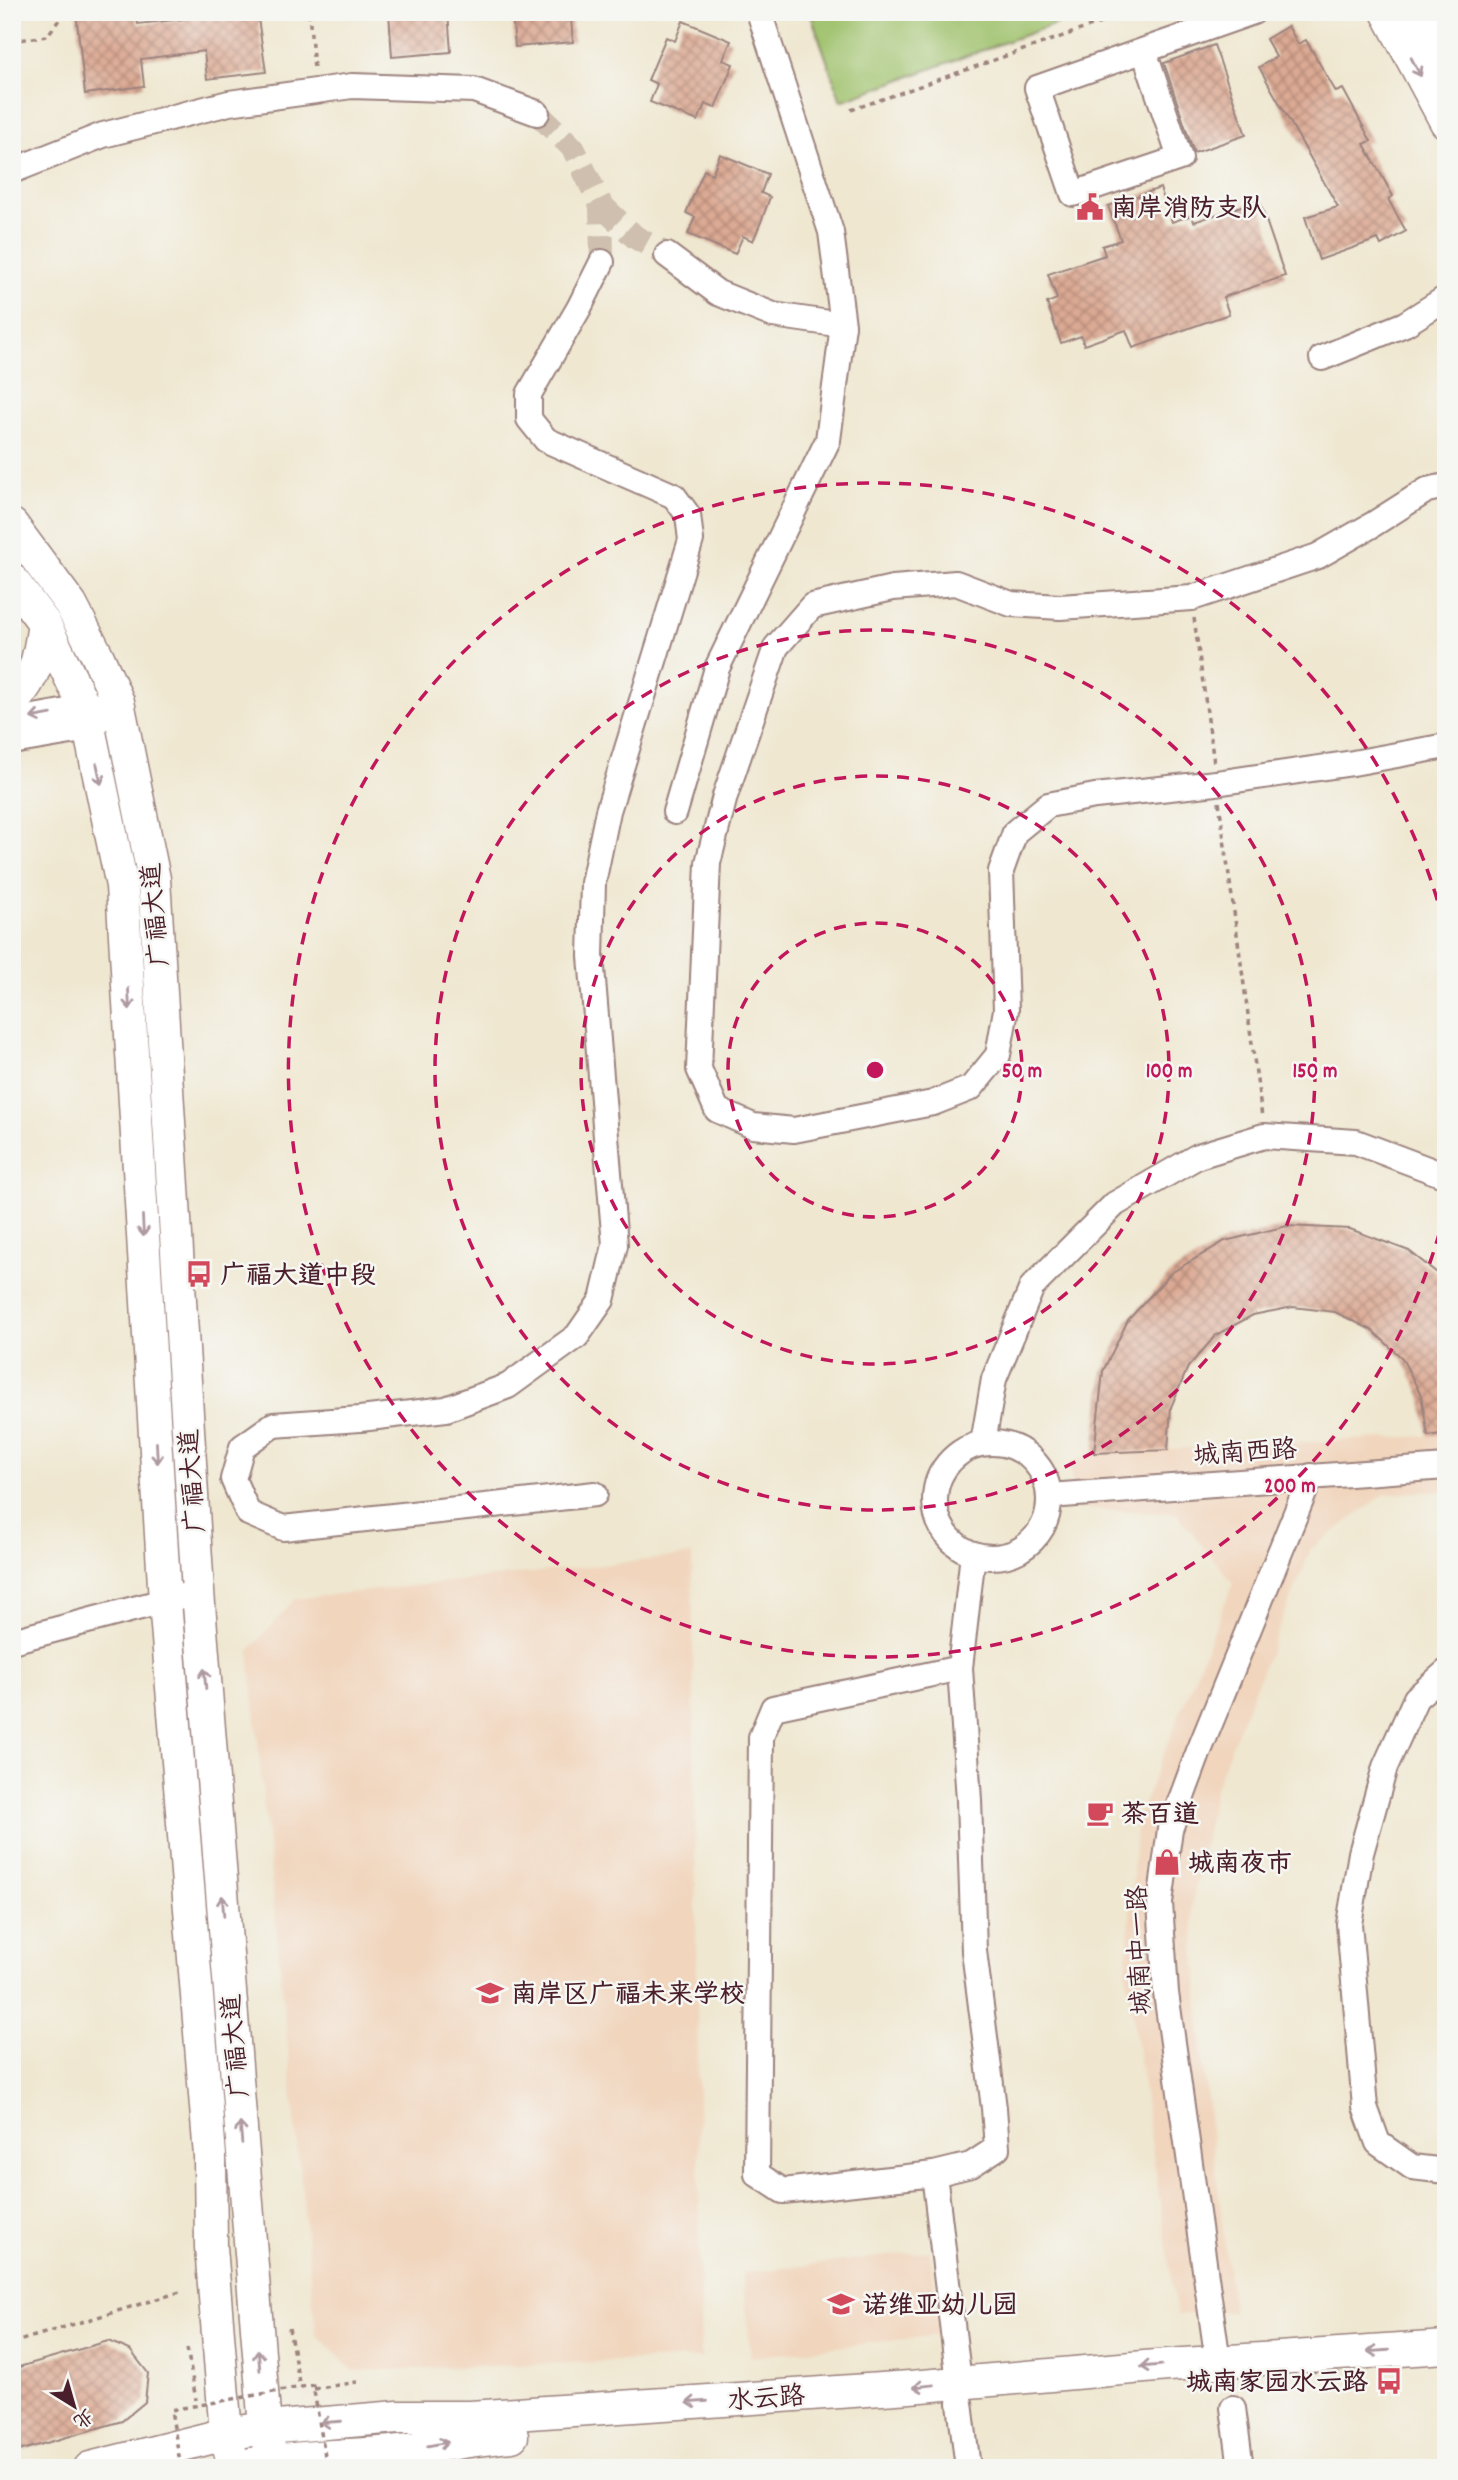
<svg xmlns="http://www.w3.org/2000/svg" width="1458" height="2480" font-family="Dekko,'LXGW WenKai TC',sans-serif">
<style>
.built{fill:#f1d5bd}
.grass{fill:#9ec16b;stroke:#74704b;stroke-width:2}
.building{fill:url(#building-cross-hatch)}
.lines{fill:none;stroke-linecap:round;stroke-linejoin:round}
.minor-tunnel{stroke:#cebfaf;stroke-width:24;stroke-dasharray:24 12;stroke-linecap:butt}
.minor-casing{stroke:#9c837e;stroke-width:28}
.major-casing{stroke:#9c837e;stroke-width:35}
.path{stroke:#9c837e;stroke-width:3.5;stroke-dasharray:5 5;stroke-linecap:butt}
.minor{stroke:#fff;stroke-width:24}
.major{stroke:#fff;stroke-width:32}
.path-bridge{stroke:#9c837e;stroke-width:3.5;stroke-dasharray:5 5;stroke-linecap:butt}
.oneway{stroke:#ae9aa0}
.ring{fill:none;stroke:#c2185b;stroke-width:3.5;stroke-dasharray:12 9}
.labels{text-anchor:middle;stroke-width:5;stroke-linejoin:round;paint-order:stroke}
.poi-label{font-size:26px;font-weight:bold;fill:#4a1f2b;stroke:#f6f6f2;text-anchor:start}
.street-label{font-size:26px;fill:#4a1f2b;stroke:#f6f6f2}
.centre{fill:#c2185b;stroke:#f6f6f2;stroke-width:3.5}
.ring-label{font-size:21px;text-anchor:middle;font-weight:bold;fill:#c2185b;stroke:#f6f6f2;stroke-width:5;stroke-linejoin:round;paint-order:stroke}
</style>
<defs>
<pattern id="building-cross-hatch" width="8" height="8" patternUnits="userSpaceOnUse" patternTransform="scale(1.75)"><rect width="8" height="8" fill="#dcaa94"/><path d="M0 0l8 8M0 8l8-8" fill="none" stroke="#b48a79"/></pattern>
</defs>
<rect width="100%" height="100%" fill="#f6f6f2"/>
<filter id="ink" filterUnits="userSpaceOnUse"><feTurbulence type="fractalNoise" baseFrequency=".0143" numOctaves="2"/><feDisplacementMap in="SourceGraphic" scale="14" xChannelSelector="R" yChannelSelector="G"/><feConvolveMatrix kernelMatrix="1 2 1 2 8 2 1 2 1" color-interpolation-filters="sRGB"/></filter>
<filter id="wash" filterUnits="userSpaceOnUse"><feTurbulence type="fractalNoise" baseFrequency=".00686" numOctaves="4" result="noise"/><feDisplacementMap in="SourceGraphic" scale="28" xChannelSelector="R" yChannelSelector="G"/><feGaussianBlur stdDeviation="1.57" result="paint"/><feColorMatrix in="noise" values="0 0 0 0 0 0 0 0 0 0 0 0 0 0 0 0 0 1.4 0 .05"/><feComposite in="paint" operator="in"/></filter>
<g filter="url(#wash)">
<rect width="100%" height="100%" fill="#efe7d0"/>
<g class="built">
<path d="M 1446,1433 L 1446,1490 L 1385,1494 L 1311,1549 L 1215,1787 L 1192,1905 L 1203,2066 L 1233,2311 L 1177,2315 L 1126,1972 L 1137,1819 L 1233,1583 L 1176,1513 L 1076,1509 L 1070,1463 L 1094,1453 L 1428,1436 Z"/>
<path d="M 692,1555 L 701,2358 L 353,2371 L 316,2334 L 249,1651 L 295,1599 Z"/>
<path d="M 930,2251 L 939,2335 L 751,2357 L 742,2273 Z"/>
</g>
<path class="grass" d="M 810,12 L 1089,12 L 841,101 Z"/>
<g id="blocks">
<g class="building">
<path d="M 76,12 L 136,12 L 138,24 L 201,17 L 201,12 L 249,12 L 250,19 L 258,18 L 266,72 L 207,79 L 204,51 L 141,59 L 144,86 L 85,94 Z"/>
<path d="M 389,12 L 448,12 L 451,52 L 392,57 Z"/>
<path d="M 512,12 L 563,12 L 564,20 L 571,19 L 573,42 L 515,47 Z"/>
<path d="M 683,21 L 731,41 L 723,60 L 733,64 L 723,89 L 715,108 L 705,104 L 698,121 L 650,102 L 657,84 L 648,80 L 666,37 L 675,41 Z"/>
<path d="M 1288,26 L 1298,44 L 1306,40 L 1336,92 L 1343,89 L 1371,141 L 1364,144 L 1393,196 L 1388,199 L 1406,231 L 1381,245 L 1378,239 L 1319,260 L 1305,217 L 1338,207 L 1259,67 L 1276,57 L 1266,39 Z"/>
<path d="M 1214,45 L 1246,135 L 1194,153 L 1164,63 Z"/>
<path d="M 720,154 L 768,174 L 761,193 L 770,197 L 761,222 L 753,241 L 743,236 L 735,254 L 688,234 L 695,217 L 686,213 L 704,170 L 712,174 Z"/>
<path d="M 1160,188 L 1172,222 L 1192,215 L 1194,222 L 1259,200 L 1285,276 L 1223,297 L 1229,314 L 1133,348 L 1126,330 L 1084,345 L 1081,336 L 1061,343 L 1047,303 L 1057,299 L 1048,274 L 1105,255 L 1102,246 L 1121,240 L 1108,206 Z"/>
<path d="M 1287,1226 L 1350,1229 L 1409,1251 L 1446,1280 L 1446,1433 L 1428,1436 L 1421,1395 L 1402,1358 L 1372,1330 L 1335,1312 L 1293,1307 L 1253,1315 L 1216,1335 L 1188,1367 L 1171,1407 L 1168,1450 L 1094,1453 L 1103,1371 L 1128,1320 L 1171,1273 L 1225,1241 Z"/>
<path d="M 108,2341 L 130,2350 L 148,2373 L 145,2402 L 122,2421 L 12,2453 L 12,2369 Z"/>
</g>
</g>
</g>
<g filter="url(#ink)">
<use href="#blocks" fill-opacity="0" stroke="#9c837e" stroke-width="2"/>
<g class="lines">
<g class="minor-tunnel">
<path d="M 537,113 L 573,148 L 601,205 L 602,262"/>
<path d="M 601,205 L 635,237 L 667,255"/>
</g>
<defs>
<g id="minor">
<path d="M 1144,51 L 1180,158 L 1073,194 L 1037,88 L 1253,12"/>
<path d="M 12,171 L 103,135 L 229,103 L 352,86 L 474,90 L 537,113"/>
<path d="M 667,255 L 718,293 L 773,315 L 843,325"/>
<path d="M 1322,358 L 1405,324 L 1446,298"/>
<path d="M 1446,486 L 1427,490 L 1372,525 L 1318,556 L 1192,598 L 1060,607 L 1011,604 L 956,583 L 893,588 L 812,606 L 776,647 L 725,796 L 708,863 L 699,1069 L 717,1110 L 753,1126 L 794,1130 L 933,1103 L 971,1088 L 998,1055 L 1006,1010 L 1001,871 L 1015,832 L 1048,805 L 1095,796 L 1216,783 L 1353,763 L 1446,746"/>
<path d="M 12,721 L 100,705"/>
<path d="M 12,742 L 89,729 L 118,702"/>
<path d="M 675,812 L 717,668 L 828,440 L 843,325 L 831,232 L 759,12"/>
<circle cx="992" cy="1500" r="57"/>
<path d="M 983,1443 L 994,1379 L 1032,1287 L 1115,1204 L 1198,1156 L 1264,1136 L 1356,1142 L 1446,1176"/>
<path d="M 595,1494 L 283,1528 L 248,1513 L 233,1479 L 242,1447 L 273,1425 L 360,1419 L 446,1409 L 508,1386 L 577,1336 L 602,1300 L 615,1245 L 591,956 L 593,883 L 608,811 L 691,540 L 688,515 L 674,496 L 546,440 L 529,419 L 529,394 L 579,308 L 602,262"/>
<path d="M 1049,1496 L 1446,1467"/>
<path d="M 12,1641 L 198,1592"/>
<path d="M 960,1668 L 773,1708 L 761,1737 L 757,2174 L 783,2191 L 934,2174 L 971,2165 L 997,2148 L 994,2108 L 974,1951 L 969,1800 L 960,1668 L 973,1554"/>
<path d="M 1446,1672 L 1416,1698 L 1385,1767 L 1361,1853 L 1349,1924 L 1365,2107 L 1378,2143 L 1412,2167 L 1446,2171"/>
<path d="M 934,2174 L 959,2382"/>
<path d="M 1218,2362 L 1166,1993 L 1160,1903 L 1170,1829 L 1199,1751 L 1311,1476"/>
<path d="M 960,2403 L 968,2468"/>
<path d="M 1233,2408 L 1241,2468"/>
</g>
<g id="major">
<path d="M 1387,12 L 1446,122"/>
<path d="M 1417,12 L 1446,66"/>
<path d="M 12,525 L 71,605 L 97,655 L 118,702 L 154,879 L 198,1592 L 265,2428 L 273,2468"/>
<path d="M 12,580 L 44,623 L 85,708 L 122,886 L 165,1601 L 210,2156 L 211,2247 L 226,2434 L 234,2468"/>
<path d="M 12,703 C 37,675 39,658 44,623"/>
<path d="M 251,2464 C 300,2455 351,2457 401,2451 C 438,2446 475,2439 512,2436"/>
<path d="M 90,2468 L 226,2434 L 265,2428 L 398,2417 L 470,2417 L 724,2400 L 910,2387 L 1168,2365 L 1446,2347"/>
</g>
</defs>
<use href="#minor" class="minor-casing"/>
<use href="#major" class="major-casing"/>
<g class="path">
<path d="M 309,12 L 314,69"/>
<path d="M 12,41 L 47,36 L 65,12"/>
<path d="M 851,110 L 1132,12"/>
<path d="M 1194,618 L 1214,763"/>
<path d="M 1219,802 L 1262,1117"/>
<path d="M 289,2328 L 300,2388"/>
<path d="M 12,2343 L 180,2292"/>
<path d="M 187,2348 L 196,2400"/>
<path d="M 314,2389 L 357,2382"/>
</g>
<use href="#minor" class="minor"/>
<use href="#major" class="major"/>
<path class="path-bridge" d="M 181,2468 L 171,2410 L 313,2385 L 327,2468"/>
</g>
<defs><path id="oneway-shaft" d="M-6 0H5M1.5-3L5.5 0L1.5 3" fill="none" stroke-width="1.6" stroke-linecap="round" stroke-linejoin="round" transform="scale(1.75)"/></defs>
<g class="oneway">
<use href="#oneway-shaft" transform="translate(1416 67) rotate(62)"/>
<use href="#oneway-shaft" transform="translate(41 716) rotate(170)"/>
<use href="#oneway-shaft" transform="translate(99 774) rotate(78)"/>
<use href="#oneway-shaft" transform="translate(129 999) rotate(87)"/>
<use href="#oneway-shaft" transform="translate(143 1226) rotate(87)"/>
<use href="#oneway-shaft" transform="translate(157 1453) rotate(87)"/>
<use href="#oneway-shaft" transform="translate(205 1679) rotate(-95)"/>
<use href="#oneway-shaft" transform="translate(223 1906) rotate(-95)"/>
<use href="#oneway-shaft" transform="translate(241 2133) rotate(-95)"/>
<use href="#oneway-shaft" transform="translate(1378 2351) rotate(176)"/>
<use href="#oneway-shaft" transform="translate(259 2360) rotate(-95)"/>
<use href="#oneway-shaft" transform="translate(1151 2366) rotate(175)"/>
<use href="#oneway-shaft" transform="translate(924 2386) rotate(174)"/>
<use href="#oneway-shaft" transform="translate(697 2402) rotate(176)"/>
<use href="#oneway-shaft" transform="translate(331 2422) rotate(176)"/>
<use href="#oneway-shaft" transform="translate(438 2444) rotate(-10)"/>
</g>
</g>
<g class="ring">
<circle cx="875" cy="1070" r="147"/>
<circle cx="875" cy="1070" r="294"/>
<circle cx="875" cy="1070" r="440"/>
<path d="M1445 1212A587 587 0 1 1 1445 928"/>
</g>
<defs>
<symbol id="civic-bare" viewBox="-9 -9 18 18"><path d="M-.6-6.5H3V-4.5H.6V-3L4-1V1h2V6H-6V1h2V-1L-.6-3ZM-1.2 2.5V6h2.4V2.5Z" fill="#d1495b" stroke="#f6f6f2" stroke-width="2.5" paint-order="stroke"/></symbol>
<symbol id="bus-bare" viewBox="-9 -9 18 18"><path d="M-5-6H5V4H4V6H2V4H-2V6H-4V4H-5ZM-3.5-4V0h7V-4ZM-3.5 1.2v1.5H-2V1.2ZM2 1.2v1.5H3.5V1.2Z" fill="#d1495b" stroke="#f6f6f2" stroke-width="2.5" paint-order="stroke"/></symbol>
<symbol id="cafe-bare" viewBox="-9 -9 18 18"><path d="M-5.5-4.5H6V0H3Q3 3.5 0 3.5H-2.5Q-5.5 3.5-5.5 0ZM3-3.2v2h1.7v-2ZM-6 4.5H4V6H-6Z" fill="#d1495b" stroke="#f6f6f2" stroke-width="2.5" paint-order="stroke"/></symbol>
<symbol id="shop-bare" viewBox="-9 -9 18 18"><path d="M-5-2.5h2.3a2.7 3.5 0 0 1 5.4 0H5L5.5 6h-11ZM-1.5-2.5h3a1.5 2.3 0 0 0-3 0Z" fill="#d1495b" stroke="#f6f6f2" stroke-width="2.5" paint-order="stroke"/></symbol>
<symbol id="school-bare" viewBox="-9 -9 18 18"><path d="M0-5L7-2L0 1L-7-2ZM-4 1L0 2.5L4 1V4Q0 6-4 4Z" fill="#d1495b" stroke="#f6f6f2" stroke-width="2.5" paint-order="stroke"/></symbol>
</defs>
<g fill-rule="evenodd">
<use href="#civic-bare" x="1071" y="188" width="38" height="38"/>
<use href="#bus-bare" x="180" y="1255" width="38" height="38"/>
<use href="#cafe-bare" x="1081" y="1794" width="38" height="38"/>
<use href="#shop-bare" x="1148" y="1843" width="38" height="38"/>
<use href="#school-bare" x="471" y="1974" width="38" height="38"/>
<use href="#school-bare" x="822" y="2285" width="38" height="38"/>
<use href="#bus-bare" x="1370" y="2362" width="38" height="38"/>
</g>
<g class="labels">
<g class="poi-label">
<text x="1111" y="216">南岸消防支队</text>
<text x="220" y="1283">广福大道中段</text>
<text x="1121" y="1822">茶百道</text>
<text x="1188" y="1871">城南夜市</text>
<text x="511" y="2002">南岸区广福未来学校</text>
<text x="862" y="2313">诺维亚幼儿园</text>
<text x="1368" y="2390" text-anchor="end">城南家园水云路</text>
</g>
<g class="street-label">
<text transform="translate(154 915) rotate(-95)" y="9">广福大道</text>
<text transform="translate(1245 1451) rotate(-4)" y="9">城南西路</text>
<text transform="translate(191 1481) rotate(-94)" y="9">广福大道</text>
<text transform="translate(1138 1950) rotate(-92)" y="9">城南中一路</text>
<text transform="translate(234 2046) rotate(-95)" y="9">广福大道</text>
<text transform="translate(766 2397) rotate(-4)" y="9">水云路</text>
</g>
</g>
<circle cx="875" cy="1070" r="10" class="centre"/>
<g class="ring-label">
<text x="1022" y="1077">50 m</text>
<text x="1169" y="1077">100 m</text>
<text x="1315" y="1077">150 m</text>
<text x="1290" y="1492">200 m</text>
</g>
<rect width="1458" height="2480" fill="none" stroke="#f6f6f2" stroke-width="42"/>
<g transform="translate(74 2406) rotate(143)" stroke="#f6f6f2" stroke-width="5" paint-order="stroke">
<path d="M0-5L12 26L0 18L-12 26Z" fill="#4a1f2b"/>
<text y="-10" font-size="19" font-weight="bold" text-anchor="middle" fill="#4a1f2b">北</text>
</g>
</svg>
